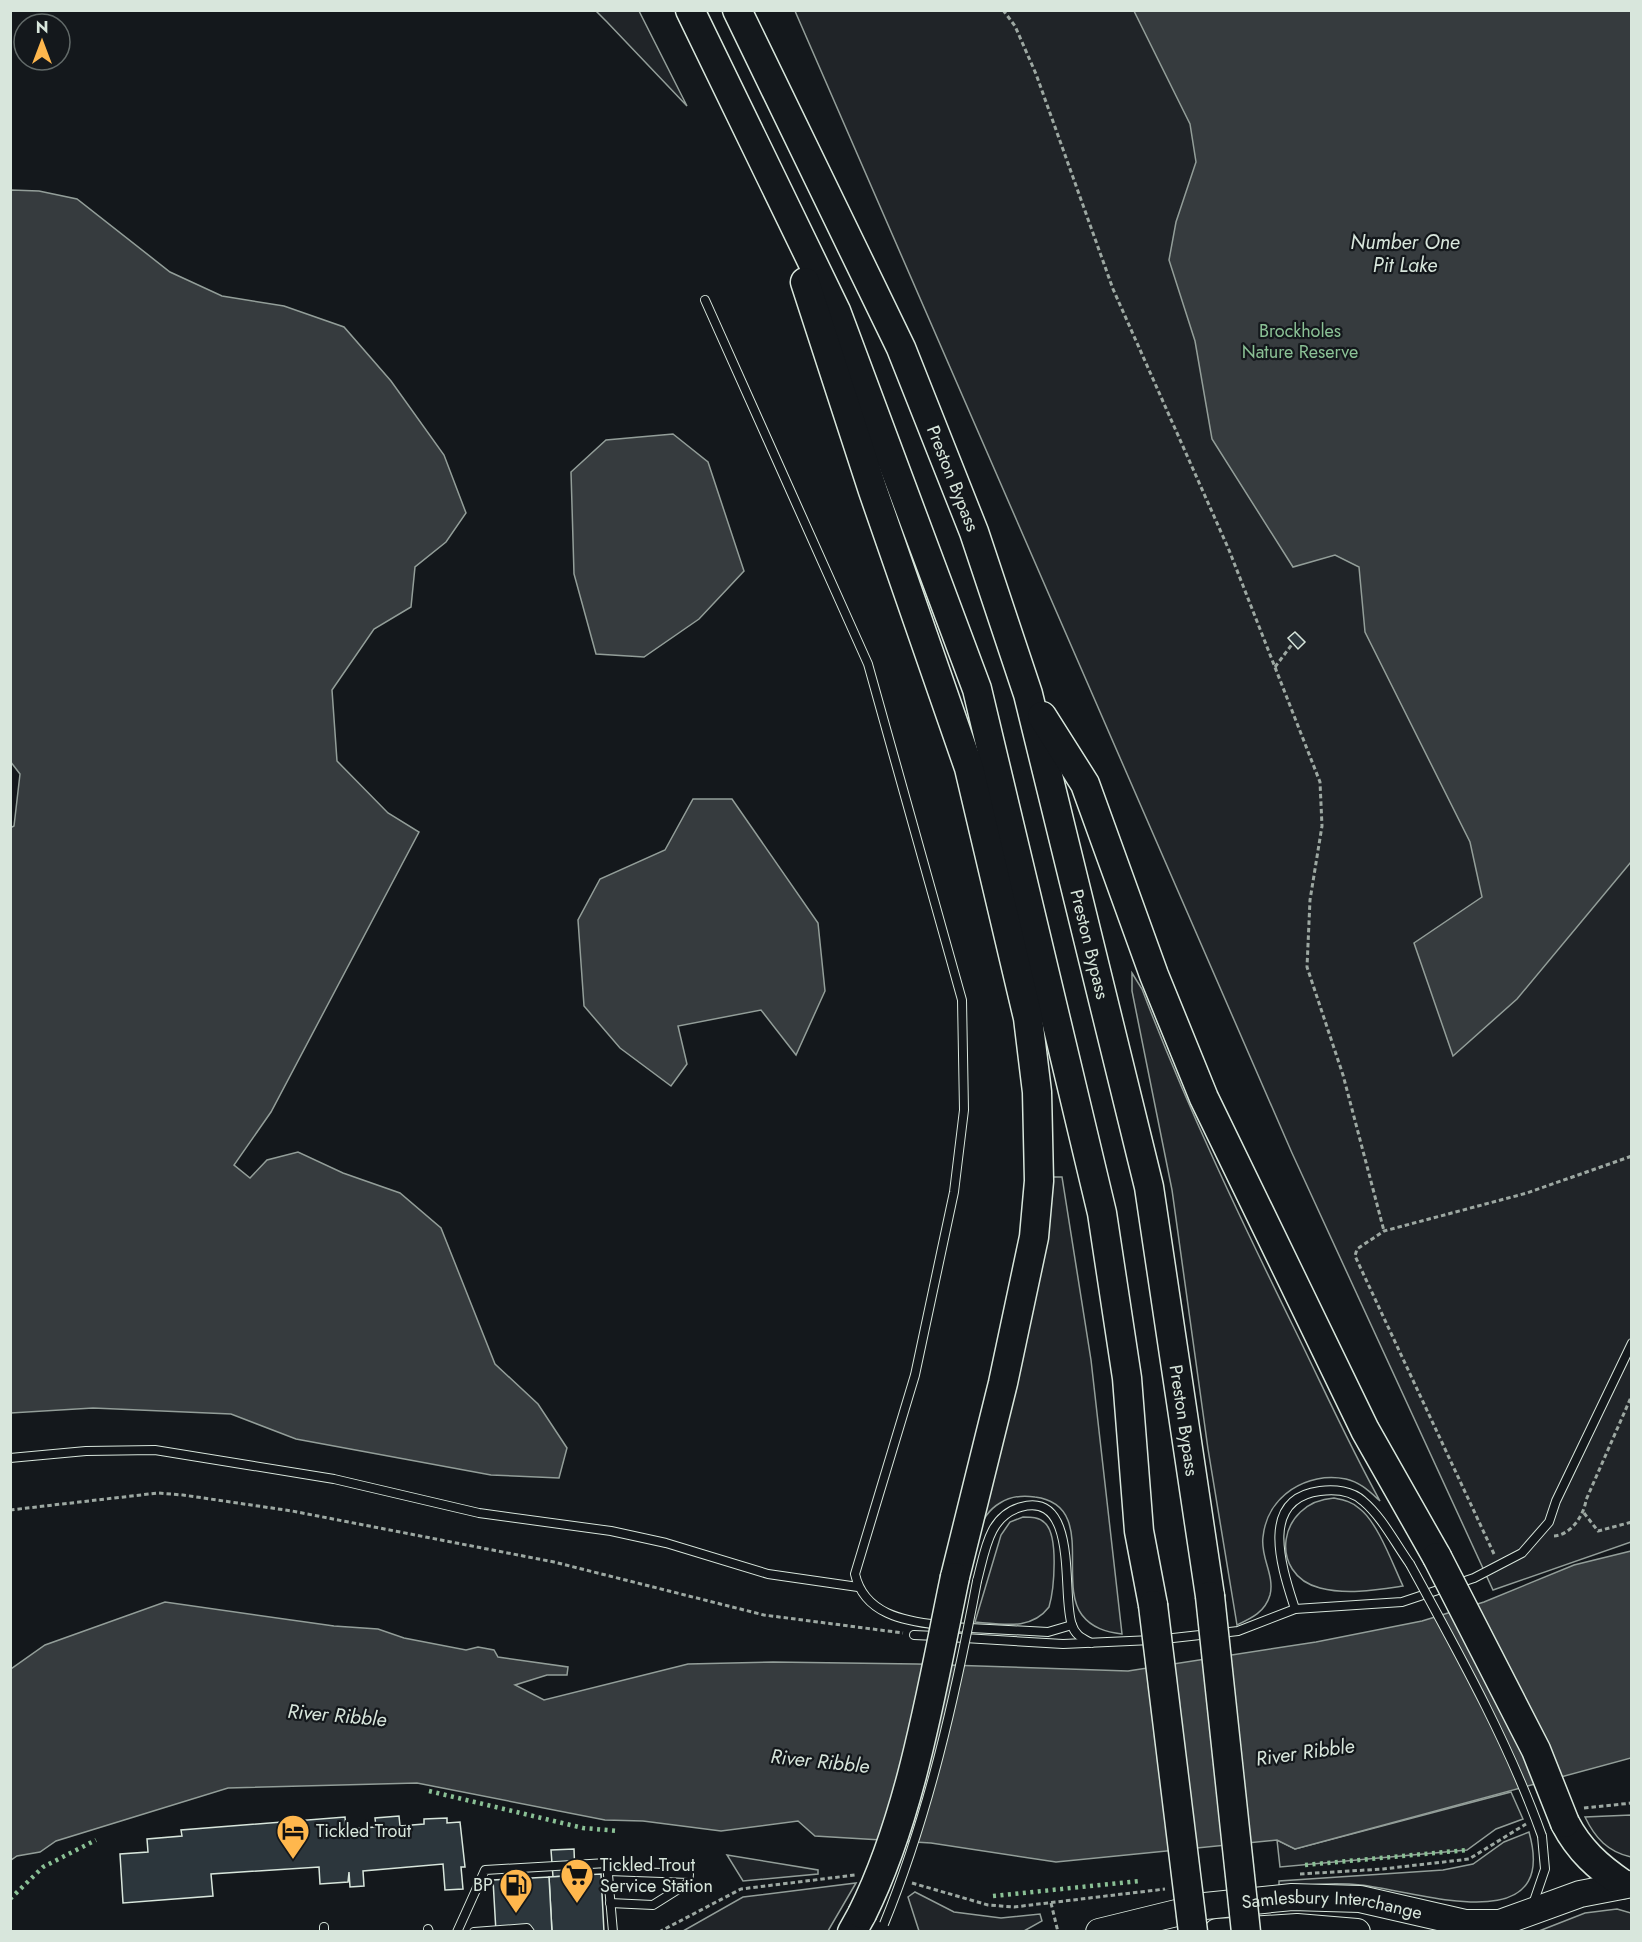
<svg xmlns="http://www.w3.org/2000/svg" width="1642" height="1942" font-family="Jost,sans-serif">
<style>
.green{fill:#202428;stroke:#939e99;stroke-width:1.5}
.water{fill:#363b3e;stroke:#939e99;stroke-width:1.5}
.building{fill:#2c363c;stroke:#d8e6dc;stroke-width:1.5}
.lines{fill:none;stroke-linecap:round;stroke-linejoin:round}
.service-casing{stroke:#d8e6dc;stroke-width:10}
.trunk-casing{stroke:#d8e6dc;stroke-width:28}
.motorway-casing{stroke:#d8e6dc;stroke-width:31}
.path{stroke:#9da8a2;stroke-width:3;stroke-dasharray:4.5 3;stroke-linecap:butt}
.service{stroke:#14181c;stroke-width:8}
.trunk{stroke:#14181c;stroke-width:26}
.motorway{stroke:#14181c;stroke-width:28}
.service-bridge-casing{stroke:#d8e6dc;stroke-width:10;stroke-linecap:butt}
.motorway-bridge-casing{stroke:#d8e6dc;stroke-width:31;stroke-linecap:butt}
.service-bridge{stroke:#14181c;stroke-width:8}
.motorway-bridge{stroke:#14181c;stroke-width:28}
.hedge{stroke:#8ac095;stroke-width:4.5;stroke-dasharray:3 4.5;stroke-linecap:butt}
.labels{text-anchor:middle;stroke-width:4.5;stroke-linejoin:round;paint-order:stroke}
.park-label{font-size:18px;fill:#8ac095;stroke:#14181c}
.street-label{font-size:18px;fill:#d8e6dc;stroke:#14181c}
.poi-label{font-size:18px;fill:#d8e6dc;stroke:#14181c;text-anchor:start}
.water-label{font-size:20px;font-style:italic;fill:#d8e6dc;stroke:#14181c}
</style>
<rect width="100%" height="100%" fill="#14181c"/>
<g class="green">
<path d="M 596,11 L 639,11 L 687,106 L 607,22 Z"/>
<path d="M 795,11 L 1631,11 L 1631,1542 L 1493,1590 L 1292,1153 Z"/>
<path d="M 1132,973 L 1142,989 C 1186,1105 1240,1218 1295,1330 C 1323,1387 1349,1445 1380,1501 C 1370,1492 1360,1482 1346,1479 C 1307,1471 1267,1496 1263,1537 C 1260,1557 1275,1575 1270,1595 C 1265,1612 1252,1618 1237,1625 L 1208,1449 L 1172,1190 L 1132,991 Z"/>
<path d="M 1050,1177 L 1062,1177 L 1091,1360 L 1122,1634 C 1106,1632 1092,1628 1082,1615 C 1057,1582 1097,1505 1035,1497 C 1022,1495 1011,1496 1000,1503 C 988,1510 983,1520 978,1531 C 1010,1414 1041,1298 1050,1177 Z"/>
<path d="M 1334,1498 C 1344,1500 1353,1502 1360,1509 C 1378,1523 1393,1565 1403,1586 C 1376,1590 1347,1595 1320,1588 C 1268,1575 1277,1502 1334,1498 Z"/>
<path d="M 1023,1517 C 1031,1517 1039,1517 1045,1523 C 1059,1536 1054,1590 1049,1607 C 1031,1631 1002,1624 975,1622 L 1001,1535 L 1010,1522 Z"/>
<path d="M 1511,1792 L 1523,1819 L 1496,1829 L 1467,1850 L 1280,1867 L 1277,1840 L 1295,1849 Z"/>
<path d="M 1631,1815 L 1631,1857 C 1608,1852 1595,1838 1585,1817 Z"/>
<path d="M 1529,1832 C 1560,1942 1417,1891 1361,1885 C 1334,1882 1306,1885 1279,1887 L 1279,1881 L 1443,1870 L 1473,1864 L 1504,1842 Z"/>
<path d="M 727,1855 L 818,1870 L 818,1874 L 743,1881 Z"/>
<path d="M 856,1883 L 828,1931 L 683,1931 L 743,1897 Z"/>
<path d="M 915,1892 L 954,1912 L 1001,1918 L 1040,1914 L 1042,1921 L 1024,1931 L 919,1931 L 908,1897 Z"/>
<path d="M 1617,1909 L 1631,1913 L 1631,1931 L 1539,1931 L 1585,1913 Z"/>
</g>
<g class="water">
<path d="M 1134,11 L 1631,11 L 1631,862 L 1517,999 L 1453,1056 L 1414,943 L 1482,897 L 1470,842 L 1365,632 L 1359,567 L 1335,555 L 1293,567 L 1212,439 L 1195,341 L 1169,260 L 1176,222 L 1196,162 L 1190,124 Z"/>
<path d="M 11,190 L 39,191 L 77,199 L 170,272 L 222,296 L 284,306 L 344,327 L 391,381 L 444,455 L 466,513 L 446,542 L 415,567 L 411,607 L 374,629 L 332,690 L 337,761 L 388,813 L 419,832 L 271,1112 L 234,1165 L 250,1178 L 267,1160 L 298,1152 L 343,1173 L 400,1193 L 441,1228 L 495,1364 L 538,1404 L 567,1448 L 559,1478 L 491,1475 L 296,1439 L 231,1414 L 93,1408 L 11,1413 L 10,828 L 14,826 L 20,774 L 10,761 Z"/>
<path d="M 673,434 L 708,462 L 744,571 L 699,619 L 644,657 L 596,654 L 574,574 L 571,472 L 606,440 Z"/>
<path d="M 693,799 L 732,799 L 818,923 L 825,991 L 796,1055 L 761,1010 L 678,1026 L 687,1064 L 671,1086 L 620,1048 L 584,1006 L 578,920 L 600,879 L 665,850 Z"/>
<path d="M 1631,1551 L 1631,1758 L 1295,1849 L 1277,1840 L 1056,1862 L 931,1843 L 815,1836 L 798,1821 L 721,1831 L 643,1821 L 605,1820 L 417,1783 L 228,1788 L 56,1841 L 40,1852 L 17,1856 L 11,1860 L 11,1669 L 45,1645 L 165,1602 L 334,1626 L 378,1629 L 404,1638 L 466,1650 L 478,1647 L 494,1650 L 498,1657 L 568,1667 L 567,1675 L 547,1675 L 515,1685 L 544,1700 L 688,1664 L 773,1662 L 917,1664 L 1128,1671 L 1316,1642 L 1422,1621 L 1484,1602 L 1574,1565 Z"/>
</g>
<g class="building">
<path d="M 1295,632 L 1305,642 L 1298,649 L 1288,638 Z"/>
<path d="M 399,1816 L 400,1826 L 424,1824 L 424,1819 L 447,1818 L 447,1823 L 460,1822 L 465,1867 L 461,1867 L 463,1889 L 445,1890 L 443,1864 L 363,1871 L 364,1886 L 350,1887 L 349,1872 L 348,1882 L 320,1884 L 319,1867 L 211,1874 L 213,1896 L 123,1903 L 120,1854 L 148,1852 L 147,1839 L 182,1836 L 181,1830 L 345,1817 L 346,1829 L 376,1827 L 375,1818 Z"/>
<path d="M 574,1849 L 575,1875 L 553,1877 L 551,1850 Z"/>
<path d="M 601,1874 L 604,1932 L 552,1932 L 549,1877 Z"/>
<path d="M 549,1877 L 552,1932 L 496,1932 L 493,1880 Z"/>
</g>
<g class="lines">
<defs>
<g id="service">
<path d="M 705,300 L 868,664 L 962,1000 L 964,1110 L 954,1192 L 915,1375 L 855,1574 C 864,1614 904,1621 939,1625"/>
<path d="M 10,1458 L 86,1451 L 155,1450 L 334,1479 L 479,1513 L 611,1531 L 666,1543 L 768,1574 L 858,1587"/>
<path d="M 977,1581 C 985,1552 988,1516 1021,1507 C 1080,1491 1061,1597 1072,1625 C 1075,1635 1082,1638 1091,1643"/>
<path d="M 1295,1609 C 1283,1571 1257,1499 1320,1491 C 1335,1489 1352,1491 1363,1501 C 1382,1517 1395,1543 1410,1564"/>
<path d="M 951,1627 L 1048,1632 L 1072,1625"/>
<path d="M 1221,1633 L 1238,1631 L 1295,1609 L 1402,1602 L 1474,1578 L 1522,1553 L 1549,1522 L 1556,1501 L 1632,1343"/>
<path d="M 914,1635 L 936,1636"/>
<path d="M 948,1637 L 1063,1644 L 1152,1640"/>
<path d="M 1164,1639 L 1209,1634"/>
<path d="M 608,1871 L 689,1874 L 688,1883 L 653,1905 L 610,1903"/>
<path d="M 1533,1904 L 1545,1869 L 1542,1836"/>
<path d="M 428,1929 L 429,1932"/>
<path d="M 324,1932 L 324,1927"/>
<path d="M 457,1932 L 485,1870 L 607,1863 L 613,1932"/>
<path d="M 474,1932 L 527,1928 L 530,1932"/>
</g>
<g id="trunk">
<path id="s1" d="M 1099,1932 L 1205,1906 L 1292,1897 L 1360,1899 L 1465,1923 L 1500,1923 L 1580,1894 L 1632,1884"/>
<path d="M 1217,1932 L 1297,1927 L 1357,1932"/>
</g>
<g id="motorway">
<path d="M 690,10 L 836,311 L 977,689 L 1102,1213 L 1127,1378 L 1139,1531 L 1153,1605"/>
<path id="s2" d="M 737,10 L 901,348 L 974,532 L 1028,694 L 1149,1187 L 1210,1596"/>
<path d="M 805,282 L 873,491 L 969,768 L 1028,1018 L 1037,1092 L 1039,1181 L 1034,1237 L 1003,1383 L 955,1577"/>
<path d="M 1042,716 L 1085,784 L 1154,975 L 1204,1098 L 1365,1430 L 1437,1557"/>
<path d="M 1565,1823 C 1579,1850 1598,1867 1623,1884"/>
<path d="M 852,1932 L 862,1914"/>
</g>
</defs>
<use href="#service" class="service-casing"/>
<use href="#trunk" class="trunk-casing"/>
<use href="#motorway" class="motorway-casing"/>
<g class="path">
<path d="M 1003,10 L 1015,26 L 1036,74 L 1113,289 L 1229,550 L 1320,782 L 1322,826 L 1310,900 L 1307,967 L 1343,1075 L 1384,1231"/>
<path d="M 1275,667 L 1293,643"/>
<path d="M 10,1510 L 158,1493 L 183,1495 L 292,1511 L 554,1562 L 764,1615 L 903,1633"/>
<path d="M 1584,1513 L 1598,1531 L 1632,1522"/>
<path d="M 1554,1536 C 1571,1535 1584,1515 1586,1500 L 1632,1395"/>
<path d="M 1494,1554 L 1355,1256 L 1357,1249 L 1384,1231 L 1527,1193 L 1632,1156"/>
<path d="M 1584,1808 L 1632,1803"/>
<path d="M 1300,1874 L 1383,1869 L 1469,1859 L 1526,1824"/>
<path d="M 912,1883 L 988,1905 L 1014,1907 L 1165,1889"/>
<path d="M 1051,1903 L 1058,1932"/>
<path d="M 659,1932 L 741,1889 L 855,1875"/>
</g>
<use href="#service" class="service"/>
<use href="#trunk" class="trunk"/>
<use href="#motorway" class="motorway"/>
<defs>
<g id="service-bridge">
<path d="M 1410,1564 C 1458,1652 1508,1741 1542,1836"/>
<path d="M 884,1924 C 929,1814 955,1697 977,1581"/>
</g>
<g id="motorway-bridge">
<path d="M 1437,1557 L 1536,1750 L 1565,1823"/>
<path d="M 1210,1596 L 1246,1932"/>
<path d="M 1153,1605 L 1193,1932"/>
<path d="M 862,1914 C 912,1814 932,1686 955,1577"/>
</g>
</defs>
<use href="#service-bridge" class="service-bridge-casing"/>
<use href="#motorway-bridge" class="motorway-bridge-casing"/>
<use href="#service-bridge" class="service-bridge"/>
<use href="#motorway-bridge" class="motorway-bridge"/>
<g class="hedge">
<path d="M 429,1791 L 583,1828 L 618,1831"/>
<path d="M 1305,1865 L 1467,1850"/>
<path d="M 993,1896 L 1140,1881"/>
<path d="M 10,1899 L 43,1867 L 96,1840"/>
</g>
</g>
<defs>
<symbol id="hotel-pin" viewBox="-11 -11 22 30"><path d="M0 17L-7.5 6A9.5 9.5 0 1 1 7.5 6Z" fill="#ffb74d" stroke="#14181c"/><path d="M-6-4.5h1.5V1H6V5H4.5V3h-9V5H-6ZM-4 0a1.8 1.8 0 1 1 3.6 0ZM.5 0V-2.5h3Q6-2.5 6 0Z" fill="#111"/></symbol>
<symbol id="supermarket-pin" viewBox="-11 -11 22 30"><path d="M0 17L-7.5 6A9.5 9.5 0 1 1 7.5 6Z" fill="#ffb74d" stroke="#14181c"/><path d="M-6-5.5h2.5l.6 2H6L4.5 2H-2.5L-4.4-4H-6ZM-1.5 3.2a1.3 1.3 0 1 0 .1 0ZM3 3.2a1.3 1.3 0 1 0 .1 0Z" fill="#111"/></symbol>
<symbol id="fuel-pin" viewBox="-11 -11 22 30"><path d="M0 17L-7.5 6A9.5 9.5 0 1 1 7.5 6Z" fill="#ffb74d" stroke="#14181c"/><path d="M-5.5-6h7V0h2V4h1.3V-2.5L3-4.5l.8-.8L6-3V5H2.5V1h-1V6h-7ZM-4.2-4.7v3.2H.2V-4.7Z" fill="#111"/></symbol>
</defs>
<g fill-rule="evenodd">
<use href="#hotel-pin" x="274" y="1812" width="38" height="52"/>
<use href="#supermarket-pin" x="558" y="1856" width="38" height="52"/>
<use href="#fuel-pin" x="497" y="1866" width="38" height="52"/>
</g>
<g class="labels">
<g class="park-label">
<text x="1300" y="337">Brockholes<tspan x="1300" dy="21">Nature Reserve</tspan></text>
</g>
<g class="street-label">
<text dy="6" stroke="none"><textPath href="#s2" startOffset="516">Preston Bypass</textPath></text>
<text dy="6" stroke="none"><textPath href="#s2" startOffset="1002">Preston Bypass</textPath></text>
<text dy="6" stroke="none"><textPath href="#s2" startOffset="1488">Preston Bypass</textPath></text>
<text dy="6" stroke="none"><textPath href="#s1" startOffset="237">Samlesbury Interchange</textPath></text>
</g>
<g class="poi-label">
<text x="316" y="1837">Tickled Trout</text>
<text x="600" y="1871">Tickled Trout<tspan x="600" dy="21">Service Station</tspan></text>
<text x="493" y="1891" text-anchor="end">BP</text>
</g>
<g class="water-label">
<text x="1405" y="249">Number One<tspan x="1405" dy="23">Pit Lake</tspan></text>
<text transform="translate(337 1715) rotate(5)" y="7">River Ribble</text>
<text transform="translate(1305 1752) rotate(-8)" y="7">River Ribble</text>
<text transform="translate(820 1761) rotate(6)" y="7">River Ribble</text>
</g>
</g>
<rect width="1642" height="1942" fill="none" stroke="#d8e6dc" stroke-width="24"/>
<g transform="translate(42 42)"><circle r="28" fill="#14181c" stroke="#626a69" stroke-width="1.5"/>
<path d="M0-4.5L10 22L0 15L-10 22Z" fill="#ffb74d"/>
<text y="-9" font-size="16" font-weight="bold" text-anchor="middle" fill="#d8e6dc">N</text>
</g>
</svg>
